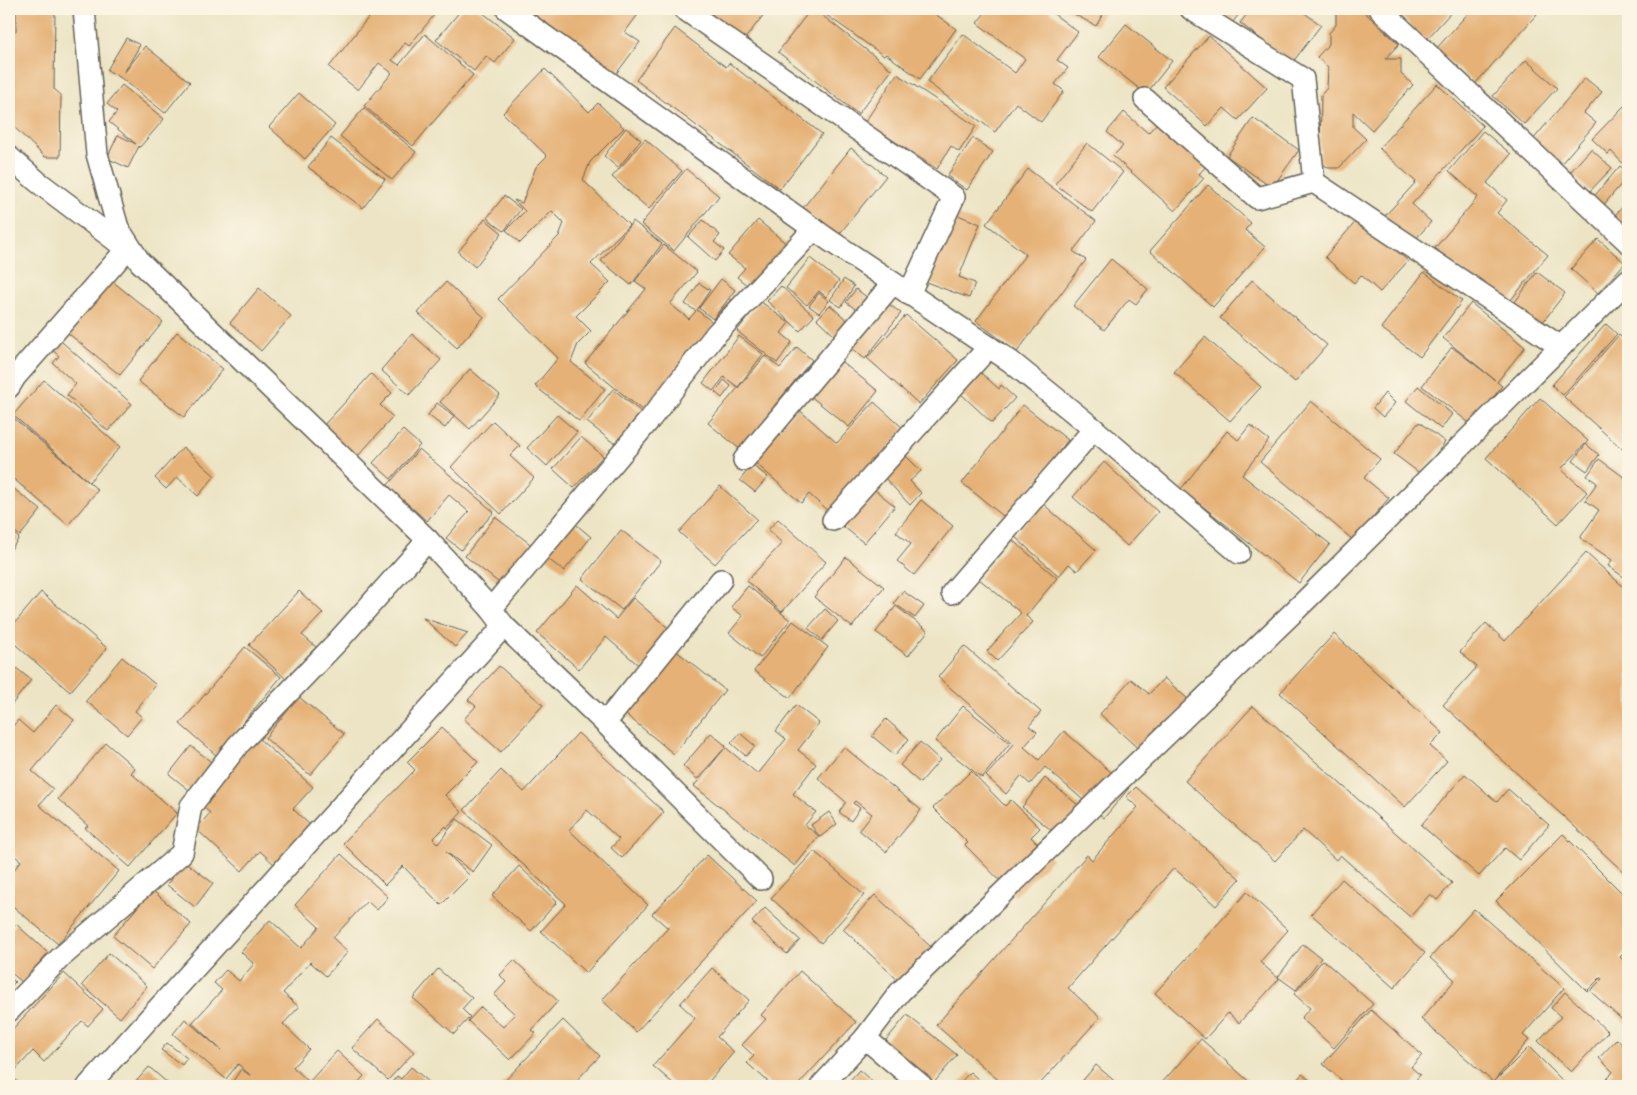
<svg xmlns="http://www.w3.org/2000/svg" width="1637" height="1095" font-family="'Balsamiq Sans',sans-serif">
<style>
.building{fill:#e5b176}
.lines{fill:none;stroke-linecap:round;stroke-linejoin:round}
.street-casing{stroke:#656257;stroke-width:24}
.street{stroke:#fff;stroke-width:21}
</style>
<rect width="100%" height="100%" fill="#fcf5e5"/>
<filter id="ink" filterUnits="userSpaceOnUse"><feTurbulence type="fractalNoise" baseFrequency=".02" numOctaves="2"/><feDisplacementMap in="SourceGraphic" scale="10" xChannelSelector="R" yChannelSelector="G"/><feConvolveMatrix kernelMatrix="1 2 1 2 8 2 1 2 1" color-interpolation-filters="sRGB"/></filter>
<filter id="wash" filterUnits="userSpaceOnUse"><feTurbulence type="fractalNoise" baseFrequency=".0096" numOctaves="4" result="noise"/><feDisplacementMap in="SourceGraphic" scale="20" xChannelSelector="R" yChannelSelector="G"/><feGaussianBlur stdDeviation="1.12" result="paint"/><feColorMatrix in="noise" values="0 0 0 0 0 0 0 0 0 0 0 0 0 0 0 0 0 1.4 0 .05"/><feComposite in="paint" operator="in"/></filter>
<g filter="url(#wash)">
<rect width="100%" height="100%" fill="#ece4c4"/>
<g id="blocks">
<g class="building">
<path d="M 16,9 L 55,9 L 54,89 L 61,95 L 60,157 L 45,157 L 9,122 L 9,38 L 16,31 Z"/>
<path d="M 375,9 L 439,9 L 409,46 L 405,43 L 392,60 L 399,65 L 425,34 L 473,75 L 413,146 L 364,106 L 392,73 L 379,63 L 358,90 L 329,67 Z"/>
<path d="M 462,9 L 478,9 L 515,38 L 495,63 L 486,56 L 474,71 L 436,40 Z"/>
<path d="M 527,9 L 642,9 L 625,32 L 640,42 L 616,74 Z"/>
<path d="M 708,9 L 768,9 L 744,40 L 712,15 L 713,13 Z"/>
<path d="M 811,9 L 814,9 L 892,70 L 858,114 L 778,52 Z"/>
<path d="M 818,9 L 928,9 L 956,29 L 920,79 L 886,54 L 884,56 Z"/>
<path d="M 988,9 L 1047,9 L 1078,32 L 1057,60 L 1068,68 L 1055,84 L 1064,91 L 1041,122 L 1016,103 L 995,132 L 927,82 L 963,34 L 1015,73 L 1025,59 L 977,23 Z"/>
<path d="M 1065,9 L 1106,9 L 1096,26 Z"/>
<path d="M 1205,9 L 1243,9 L 1229,27 Z"/>
<path d="M 1251,9 L 1299,9 L 1321,25 L 1292,63 L 1240,23 Z"/>
<path d="M 1336,9 L 1361,9 L 1399,44 L 1385,59 L 1401,59 L 1401,74 L 1413,85 L 1372,130 L 1353,112 L 1353,127 L 1366,139 L 1339,168 L 1328,168 L 1320,161 L 1321,95 L 1327,88 L 1328,67 L 1317,57 L 1329,44 L 1329,33 L 1336,25 Z"/>
<path d="M 1393,9 L 1454,9 L 1426,40 Z"/>
<path d="M 1472,9 L 1531,9 L 1537,14 L 1475,84 L 1436,49 Z"/>
<path d="M 1126,24 L 1172,61 L 1146,94 L 1099,57 Z"/>
<path d="M 675,28 L 726,67 L 729,63 L 822,134 L 780,189 L 636,80 Z"/>
<path d="M 1209,36 L 1267,88 L 1238,120 L 1224,108 L 1207,126 L 1163,87 Z"/>
<path d="M 126,38 L 140,45 L 124,73 L 145,46 L 190,82 L 165,113 L 121,78 L 107,70 Z"/>
<path d="M 1526,60 L 1557,88 L 1524,124 L 1493,96 Z"/>
<path d="M 545,69 L 589,112 L 598,103 L 624,128 L 590,162 L 583,180 L 629,225 L 591,264 L 610,282 L 576,316 L 591,331 L 578,344 L 571,362 L 605,389 L 579,421 L 535,386 L 558,358 L 498,299 L 559,236 L 564,223 L 552,211 L 520,243 L 506,230 L 525,211 L 514,200 L 522,203 L 536,167 L 547,156 L 503,113 Z"/>
<path d="M 897,74 L 976,126 L 959,152 L 951,146 L 937,169 L 865,122 Z"/>
<path d="M 1585,78 L 1602,92 L 1584,113 L 1596,123 L 1560,165 L 1532,141 Z"/>
<path d="M 1437,84 L 1483,126 L 1412,204 L 1431,222 L 1413,242 L 1384,217 L 1416,182 L 1379,148 Z"/>
<path d="M 122,85 L 164,119 L 140,147 L 139,146 L 128,168 L 107,158 L 118,135 L 136,144 L 109,122 L 117,112 L 107,104 Z"/>
<path d="M 299,93 L 335,125 L 305,159 L 269,127 Z"/>
<path d="M 1626,104 L 1628,106 L 1628,169 L 1611,151 L 1608,154 L 1592,139 Z"/>
<path d="M 364,108 L 416,152 L 392,180 L 340,136 Z"/>
<path d="M 1124,112 L 1148,133 L 1157,123 L 1206,166 L 1199,174 L 1204,178 L 1175,211 L 1113,156 L 1123,146 L 1107,132 Z"/>
<path d="M 1253,118 L 1299,150 L 1272,188 L 1227,156 Z"/>
<path d="M 626,128 L 641,140 L 618,168 L 604,156 Z"/>
<path d="M 1483,131 L 1511,154 L 1487,183 L 1507,200 L 1497,213 L 1548,255 L 1505,307 L 1435,248 L 1478,197 L 1449,171 Z"/>
<path d="M 331,138 L 385,179 L 363,208 L 308,167 Z"/>
<path d="M 973,138 L 993,152 L 967,190 L 947,176 Z"/>
<path d="M 645,139 L 682,171 L 649,209 L 612,177 Z"/>
<path d="M 1087,143 L 1123,172 L 1092,212 L 1055,184 Z"/>
<path d="M 851,148 L 886,176 L 837,237 L 802,209 Z"/>
<path d="M 1591,149 L 1612,168 L 1590,191 L 1570,172 Z"/>
<path d="M 1620,166 L 1628,173 L 1628,176 L 1601,208 L 1591,200 Z"/>
<path d="M 686,169 L 719,196 L 674,251 L 641,224 Z"/>
<path d="M 1028,169 L 1096,221 L 1073,251 L 1086,260 L 1017,352 L 976,321 L 1026,254 L 986,224 Z"/>
<path d="M 1208,185 L 1251,223 L 1245,230 L 1265,247 L 1213,307 L 1150,251 Z"/>
<path d="M 504,196 L 521,209 L 504,231 L 487,218 Z"/>
<path d="M 1628,201 L 1628,227 L 1615,215 Z"/>
<path d="M 953,213 L 980,224 L 959,277 L 975,283 L 969,298 L 926,282 Z"/>
<path d="M 1359,218 L 1408,261 L 1380,292 L 1361,275 L 1354,283 L 1325,257 Z"/>
<path d="M 485,219 L 502,233 L 475,267 L 458,252 Z"/>
<path d="M 703,220 L 720,235 L 714,242 L 724,250 L 715,261 L 688,237 Z"/>
<path d="M 758,220 L 789,246 L 753,290 L 737,277 L 745,268 L 728,255 Z"/>
<path d="M 633,221 L 662,244 L 631,285 L 601,261 Z"/>
<path d="M 1598,239 L 1625,263 L 1598,293 L 1571,269 Z"/>
<path d="M 664,245 L 697,272 L 670,304 L 689,319 L 696,311 L 685,304 L 699,283 L 710,290 L 697,310 L 715,324 L 643,411 L 585,363 L 646,289 L 635,281 Z"/>
<path d="M 810,258 L 839,281 L 826,297 L 819,291 L 807,305 L 786,288 Z"/>
<path d="M 1111,259 L 1148,289 L 1136,304 L 1129,299 L 1104,330 L 1073,306 Z"/>
<path d="M 1424,272 L 1462,301 L 1420,357 L 1381,328 Z"/>
<path d="M 1537,272 L 1565,293 L 1539,327 L 1512,306 Z"/>
<path d="M 107,277 L 163,322 L 120,375 L 64,330 Z"/>
<path d="M 721,279 L 735,290 L 713,319 L 699,308 Z"/>
<path d="M 844,279 L 854,286 L 841,307 L 830,300 Z"/>
<path d="M 1252,280 L 1327,345 L 1295,382 L 1220,318 Z"/>
<path d="M 446,282 L 484,317 L 457,348 L 418,313 Z"/>
<path d="M 781,286 L 814,316 L 800,331 L 767,301 Z"/>
<path d="M 259,288 L 291,316 L 261,351 L 230,323 Z"/>
<path d="M 856,289 L 872,301 L 862,314 L 846,302 Z"/>
<path d="M 819,293 L 829,301 L 819,313 L 809,306 Z"/>
<path d="M 731,299 L 738,304 L 720,324 L 714,318 Z"/>
<path d="M 760,301 L 789,323 L 781,333 L 792,342 L 777,363 L 737,331 Z"/>
<path d="M 886,302 L 901,313 L 865,359 L 851,348 Z"/>
<path d="M 1471,303 L 1525,347 L 1497,382 L 1502,386 L 1472,425 L 1422,386 L 1452,347 L 1495,380 L 1443,338 Z"/>
<path d="M 830,305 L 849,322 L 836,337 L 817,319 Z"/>
<path d="M 906,315 L 958,360 L 919,404 L 867,358 Z"/>
<path d="M 1606,324 L 1617,334 L 1563,395 L 1552,385 Z"/>
<path d="M 177,332 L 223,369 L 184,417 L 138,381 Z"/>
<path d="M 412,334 L 441,360 L 409,395 L 381,370 Z"/>
<path d="M 54,335 L 132,404 L 108,431 L 67,395 L 76,384 L 53,363 L 59,356 L 46,344 Z"/>
<path d="M 1619,335 L 1628,343 L 1628,454 L 1564,397 Z"/>
<path d="M 739,336 L 763,354 L 738,387 L 724,377 L 713,391 L 703,383 Z"/>
<path d="M 1205,337 L 1261,387 L 1230,421 L 1174,372 Z"/>
<path d="M 797,347 L 812,360 L 774,406 L 782,413 L 747,455 L 708,423 L 765,356 L 780,368 Z"/>
<path d="M 833,355 L 878,391 L 849,427 L 804,391 Z"/>
<path d="M 470,369 L 500,395 L 470,429 L 440,402 Z"/>
<path d="M 979,371 L 999,389 L 1001,385 L 1015,398 L 992,423 L 959,392 Z"/>
<path d="M 371,374 L 392,393 L 380,405 L 393,417 L 357,457 L 323,426 Z"/>
<path d="M 44,380 L 120,447 L 89,482 L 13,415 Z"/>
<path d="M 724,380 L 731,386 L 722,398 L 715,392 Z"/>
<path d="M 1418,386 L 1452,414 L 1441,429 L 1406,401 Z"/>
<path d="M 613,389 L 646,416 L 620,448 L 587,422 Z"/>
<path d="M 1385,393 L 1395,403 L 1383,417 L 1373,408 Z"/>
<path d="M 1540,398 L 1588,441 L 1561,469 L 1587,492 L 1558,524 L 1486,458 Z"/>
<path d="M 1311,401 L 1380,459 L 1364,478 L 1389,498 L 1353,540 L 1260,462 Z"/>
<path d="M 874,402 L 904,429 L 830,513 L 809,494 L 801,503 L 752,460 L 797,408 L 837,443 Z"/>
<path d="M 437,403 L 454,416 L 445,428 L 428,415 Z"/>
<path d="M 1023,405 L 1068,440 L 1007,519 L 962,483 Z"/>
<path d="M 10,415 L 98,490 L 68,525 L 9,475 L 9,417 Z"/>
<path d="M 557,415 L 577,432 L 547,466 L 527,448 Z"/>
<path d="M 493,421 L 520,446 L 510,456 L 534,478 L 501,514 L 451,467 Z"/>
<path d="M 1419,422 L 1445,442 L 1421,474 L 1394,454 Z"/>
<path d="M 1250,425 L 1269,440 L 1242,475 L 1330,544 L 1299,583 L 1181,489 L 1227,431 L 1238,440 Z"/>
<path d="M 403,430 L 420,445 L 391,479 L 373,463 Z"/>
<path d="M 581,437 L 603,456 L 574,488 L 553,469 Z"/>
<path d="M 1586,444 L 1599,455 L 1587,471 L 1573,461 Z"/>
<path d="M 183,447 L 215,476 L 198,496 L 177,477 L 166,489 L 155,478 Z"/>
<path d="M 419,449 L 494,512 L 461,550 L 446,538 L 469,512 L 449,495 L 427,521 L 387,486 Z"/>
<path d="M 903,453 L 921,471 L 910,481 L 921,493 L 910,505 L 881,474 Z"/>
<path d="M 1599,459 L 1628,480 L 1628,580 L 1608,566 L 1612,560 L 1580,538 L 1599,510 L 1585,500 L 1597,483 L 1587,476 Z"/>
<path d="M 1104,462 L 1158,512 L 1127,546 L 1073,497 Z"/>
<path d="M 752,465 L 768,477 L 755,492 L 740,480 Z"/>
<path d="M 9,485 L 41,510 L 20,536 L 9,527 Z"/>
<path d="M 720,486 L 757,519 L 715,564 L 679,532 Z"/>
<path d="M 870,486 L 895,506 L 864,543 L 839,523 Z"/>
<path d="M 921,500 L 953,526 L 914,575 L 897,561 L 911,544 L 896,532 Z"/>
<path d="M 1042,503 L 1096,550 L 1077,571 L 1069,564 L 1059,576 L 1014,536 Z"/>
<path d="M 495,517 L 534,547 L 503,586 L 465,556 Z"/>
<path d="M 778,519 L 826,562 L 782,612 L 747,581 L 782,543 L 768,530 Z"/>
<path d="M 572,521 L 591,537 L 564,571 L 544,556 Z"/>
<path d="M 9,530 L 19,538 L 9,552 Z"/>
<path d="M 621,530 L 661,561 L 622,610 L 582,579 Z"/>
<path d="M 1011,539 L 1057,578 L 1026,616 L 1033,622 L 997,661 L 987,651 L 1021,613 L 979,579 Z"/>
<path d="M 1586,553 L 1628,591 L 1628,876 L 1443,705 L 1477,667 L 1460,652 L 1486,623 L 1505,641 Z"/>
<path d="M 846,557 L 884,587 L 852,627 L 814,597 Z"/>
<path d="M 577,585 L 616,619 L 633,598 L 674,633 L 643,669 L 606,637 L 579,669 L 537,633 Z"/>
<path d="M 748,586 L 790,620 L 760,658 L 729,633 L 743,616 L 731,607 Z"/>
<path d="M 299,591 L 323,613 L 302,635 L 316,647 L 286,679 L 249,645 Z"/>
<path d="M 903,591 L 924,606 L 915,618 L 894,603 Z"/>
<path d="M 41,592 L 107,648 L 70,692 L 9,639 L 9,630 Z"/>
<path d="M 896,606 L 928,631 L 908,656 L 876,632 Z"/>
<path d="M 825,609 L 838,621 L 822,640 L 808,628 Z"/>
<path d="M 423,618 L 468,633 L 455,647 Z"/>
<path d="M 793,621 L 828,647 L 790,698 L 754,671 Z"/>
<path d="M 1334,634 L 1443,733 L 1430,746 L 1447,761 L 1405,807 L 1280,693 Z"/>
<path d="M 964,646 L 1041,712 L 1029,726 L 1037,732 L 1024,747 L 1039,760 L 1064,731 L 1129,788 L 1104,818 L 1045,767 L 1030,784 L 1021,776 L 1006,794 L 986,776 L 1014,744 L 938,677 Z"/>
<path d="M 245,647 L 281,677 L 216,755 L 180,724 Z"/>
<path d="M 675,650 L 725,690 L 674,754 L 624,713 Z"/>
<path d="M 122,657 L 156,685 L 135,711 L 142,717 L 127,735 L 86,701 Z"/>
<path d="M 9,662 L 31,680 L 9,708 Z"/>
<path d="M 499,666 L 543,705 L 501,752 L 464,719 L 476,706 L 468,700 Z"/>
<path d="M 1164,678 L 1189,700 L 1142,752 L 1100,714 L 1131,679 L 1149,694 Z"/>
<path d="M 299,697 L 344,734 L 310,775 L 265,738 Z"/>
<path d="M 56,705 L 74,720 L 32,771 L 53,789 L 39,805 L 119,871 L 58,944 L 9,903 L 9,876 L 21,861 L 9,851 L 9,731 L 18,720 L 33,733 Z"/>
<path d="M 796,705 L 819,723 L 798,750 L 816,764 L 793,794 L 816,812 L 805,825 L 819,836 L 811,825 L 829,812 L 837,824 L 820,837 L 819,836 L 795,866 L 694,786 L 724,749 L 697,779 L 683,766 L 711,733 L 726,746 L 725,747 L 758,774 L 786,739 L 776,731 Z"/>
<path d="M 963,706 L 1010,743 L 982,778 L 935,741 Z"/>
<path d="M 1253,706 L 1452,883 L 1437,900 L 1430,894 L 1410,917 L 1340,855 L 1336,860 L 1303,830 L 1275,861 L 1185,781 Z"/>
<path d="M 886,719 L 909,739 L 895,755 L 872,736 Z"/>
<path d="M 442,727 L 478,762 L 445,795 L 462,812 L 447,828 L 446,826 L 433,839 L 438,844 L 457,819 L 492,845 L 473,872 L 446,852 L 470,876 L 441,905 L 403,866 L 385,885 L 343,843 L 415,770 L 407,762 Z"/>
<path d="M 578,733 L 664,812 L 622,858 L 611,848 L 619,839 L 587,810 L 569,830 L 648,905 L 586,973 L 541,931 L 566,904 L 464,810 L 501,770 L 524,792 Z"/>
<path d="M 740,733 L 755,746 L 746,756 L 731,743 Z"/>
<path d="M 257,737 L 313,787 L 293,809 L 311,826 L 275,865 L 260,851 L 242,871 L 196,829 L 210,813 L 199,803 Z"/>
<path d="M 920,742 L 940,760 L 920,783 L 900,765 Z"/>
<path d="M 106,743 L 135,768 L 131,773 L 177,813 L 130,867 L 85,828 L 88,826 L 58,799 Z"/>
<path d="M 191,746 L 215,765 L 193,793 L 169,774 Z"/>
<path d="M 844,747 L 921,810 L 886,852 L 859,830 L 872,814 L 855,801 L 853,803 L 860,808 L 851,821 L 839,812 L 846,802 L 818,778 Z"/>
<path d="M 971,771 L 1005,806 L 1011,800 L 1040,828 L 1031,837 L 1052,859 L 1015,896 L 965,845 L 968,843 L 933,808 Z"/>
<path d="M 1465,774 L 1497,802 L 1508,789 L 1549,825 L 1519,860 L 1505,848 L 1479,876 L 1421,825 Z"/>
<path d="M 1045,778 L 1083,809 L 1060,837 L 1022,807 Z"/>
<path d="M 1136,787 L 1240,879 L 1216,906 L 1174,868 L 1068,988 L 1100,1017 L 1038,1086 L 1005,1086 L 936,1025 L 1087,855 L 1092,860 L 1138,807 L 1126,797 Z"/>
<path d="M 1563,834 L 1628,899 L 1628,949 L 1620,957 L 1628,964 L 1628,1025 L 1590,991 L 1602,979 L 1600,978 L 1587,991 L 1496,901 Z"/>
<path d="M 814,851 L 864,895 L 821,943 L 771,898 Z"/>
<path d="M 341,854 L 388,897 L 377,910 L 367,901 L 333,938 L 348,952 L 326,976 L 310,962 L 283,993 L 299,1007 L 283,1024 L 309,1049 L 293,1067 L 309,1082 L 337,1051 L 364,1076 L 355,1086 L 262,1086 L 257,1081 L 253,1086 L 234,1086 L 231,1084 L 241,1069 L 251,1076 L 238,1064 L 226,1079 L 173,1034 L 185,1019 L 221,1050 L 192,1023 L 222,990 L 214,983 L 226,970 L 239,981 L 254,964 L 241,952 L 270,920 L 301,948 L 319,927 L 295,905 Z"/>
<path d="M 707,855 L 757,901 L 636,1032 L 602,1000 L 668,928 L 652,914 Z"/>
<path d="M 184,861 L 213,883 L 195,907 L 167,885 Z"/>
<path d="M 519,866 L 557,902 L 531,931 L 492,896 Z"/>
<path d="M 1342,879 L 1425,953 L 1394,988 L 1311,914 Z"/>
<path d="M 152,890 L 191,924 L 152,969 L 113,936 Z"/>
<path d="M 1247,892 L 1288,930 L 1260,962 L 1279,979 L 1239,1023 L 1228,1013 L 1205,1039 L 1155,993 Z"/>
<path d="M 875,895 L 931,947 L 899,981 L 843,929 Z"/>
<path d="M 765,908 L 800,940 L 787,954 L 752,922 Z"/>
<path d="M 1474,909 L 1564,988 L 1523,1035 L 1529,1040 L 1493,1082 L 1421,1019 L 1455,980 L 1430,958 Z"/>
<path d="M 16,924 L 48,953 L 22,982 L 9,971 L 9,932 Z"/>
<path d="M 1303,944 L 1321,958 L 1296,990 L 1278,977 Z"/>
<path d="M 109,953 L 147,986 L 120,1018 L 82,985 Z"/>
<path d="M 514,960 L 558,1001 L 532,1030 L 536,1033 L 510,1060 L 468,1021 L 481,1007 L 503,1027 L 515,1014 L 494,995 L 506,982 L 500,975 Z"/>
<path d="M 1323,960 L 1373,1004 L 1334,1048 L 1301,1018 L 1310,1008 L 1294,994 Z"/>
<path d="M 712,968 L 749,1000 L 717,1037 L 734,1052 L 705,1086 L 676,1086 L 653,1066 L 695,1018 L 680,1004 Z"/>
<path d="M 438,969 L 472,998 L 462,1009 L 470,1017 L 454,1034 L 413,998 Z"/>
<path d="M 800,971 L 856,1022 L 797,1086 L 773,1086 L 747,1063 L 754,1056 L 742,1045 L 766,1019 L 761,1015 Z"/>
<path d="M 64,973 L 103,1009 L 88,1026 L 82,1021 L 44,1062 L 33,1051 L 10,1076 L 21,1086 L 9,1086 L 9,1033 Z"/>
<path d="M 9,976 L 15,982 L 9,989 Z"/>
<path d="M 1565,992 L 1608,1032 L 1571,1072 L 1538,1041 L 1561,1017 L 1551,1008 Z"/>
<path d="M 1371,1010 L 1422,1055 L 1411,1067 L 1420,1075 L 1411,1086 L 1348,1086 L 1323,1064 Z"/>
<path d="M 907,1015 L 957,1055 L 932,1085 L 882,1045 Z"/>
<path d="M 378,1019 L 414,1052 L 388,1080 L 352,1048 Z"/>
<path d="M 563,1020 L 600,1056 L 571,1086 L 500,1086 Z"/>
<path d="M 1201,1039 L 1254,1086 L 1159,1086 Z"/>
<path d="M 1617,1039 L 1628,1051 L 1628,1086 L 1599,1086 L 1613,1072 L 1599,1058 Z"/>
<path d="M 167,1043 L 187,1058 L 182,1065 L 161,1050 Z"/>
<path d="M 1529,1047 L 1568,1086 L 1495,1086 L 1492,1084 Z"/>
<path d="M 1096,1065 L 1120,1086 L 1078,1086 Z"/>
<path d="M 149,1067 L 171,1086 L 132,1086 Z"/>
<path d="M 411,1067 L 434,1086 L 389,1086 L 397,1076 L 401,1079 Z"/>
<path d="M 859,1070 L 877,1086 L 845,1086 Z"/>
<path d="M 970,1072 L 986,1086 L 957,1086 Z"/>
<path d="M 1302,1074 L 1317,1086 L 1292,1086 Z"/>
</g>
</g>
</g>
<g filter="url(#ink)">
<use href="#blocks" fill-opacity="0" stroke="#656257" stroke-width="1"/>
<g class="lines">
<defs>
<g id="street">
<path d="M 84,9 L 97,154 L 118,228 L 140,262 L 428,540 L 491,609 L 504,626 L 605,723 L 761,879"/>
<path d="M 507,9 L 829,240 L 1010,361 L 1094,429 L 1239,553"/>
<path d="M 684,9 L 954,197 L 909,294"/>
<path d="M 1191,9 L 1303,79 L 1314,182 L 1561,347"/>
<path d="M 1380,9 L 1628,242"/>
<path d="M 1145,99 L 1257,198 L 1314,182"/>
<path d="M 9,157 L 38,182 L 127,249"/>
<path d="M 9,387 L 15,377 L 127,249"/>
<path d="M 744,460 L 893,283"/>
<path d="M 833,520 L 989,347"/>
<path d="M 952,593 L 1094,429"/>
<path d="M 491,609 L 651,418 L 716,334 L 814,229"/>
<path d="M 605,723 L 721,580"/>
<path d="M 9,1011 L 60,958 L 182,853 L 191,806 L 238,745 L 337,642 L 428,540"/>
<path d="M 865,1038 L 922,1086"/>
<path d="M 88,1086 L 504,626"/>
<path d="M 821,1086 L 865,1038 L 900,992 L 1306,600 L 1628,280"/>
</g>
</defs>
<use href="#street" class="street-casing"/>
<use href="#street" class="street"/>
</g>
</g>
<rect width="1637" height="1095" fill="none" stroke="#fcf5e5" stroke-width="30"/>
</svg>
